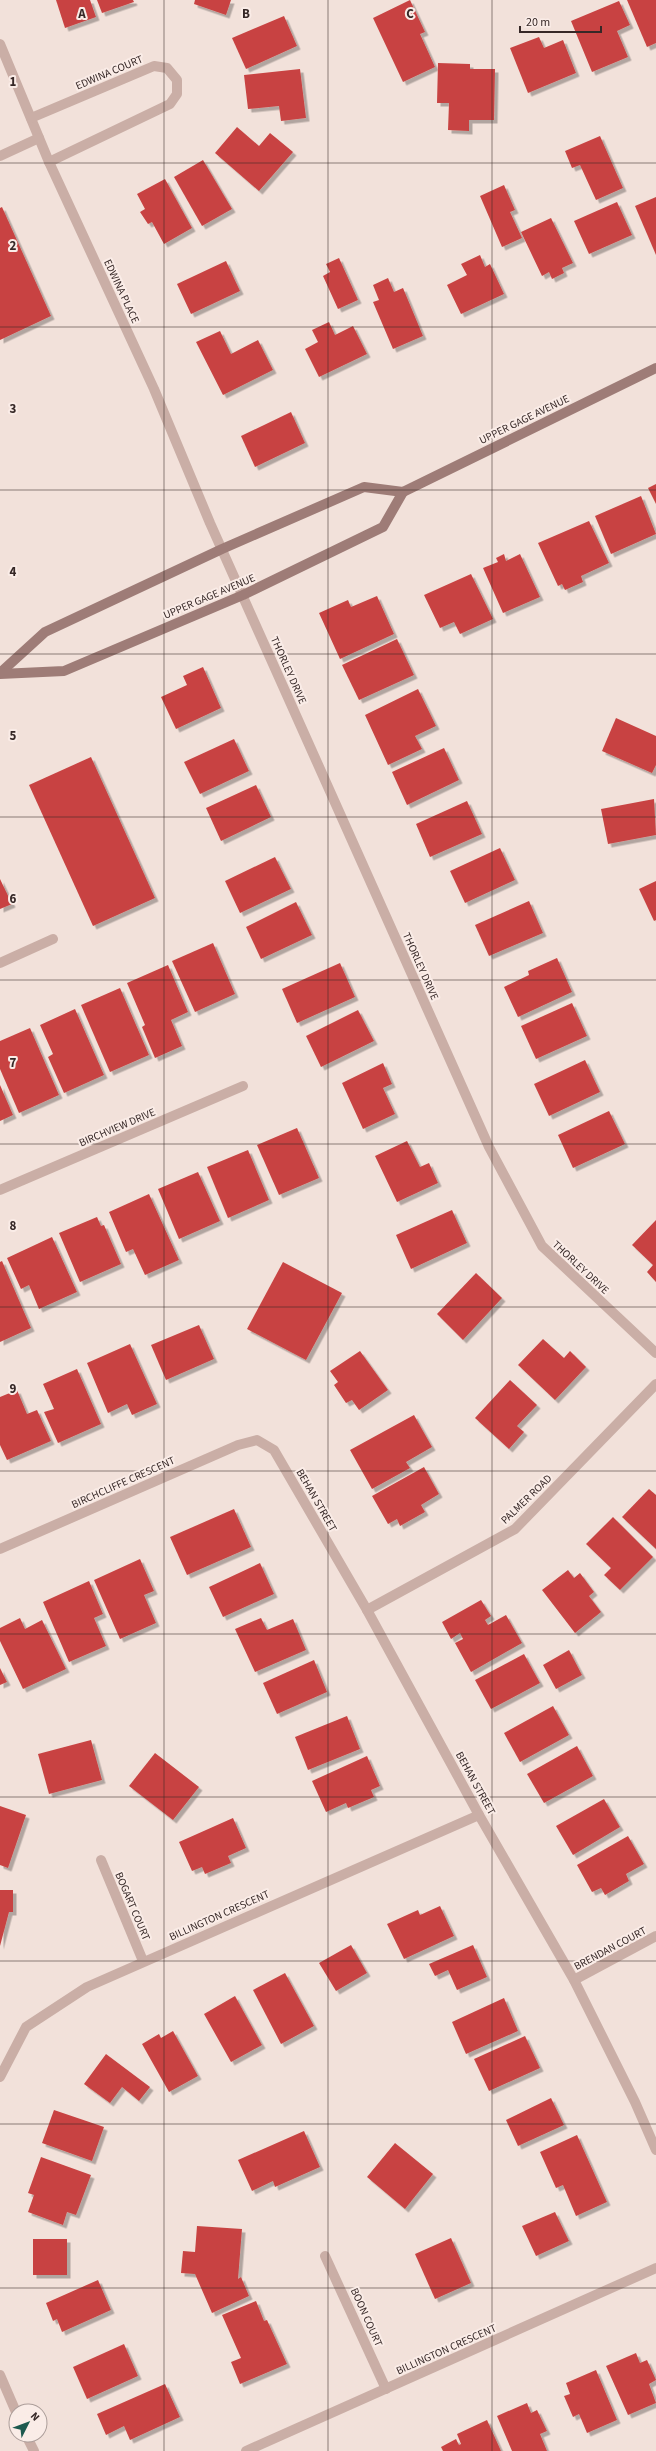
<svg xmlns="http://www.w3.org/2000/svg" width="656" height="2451" font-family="'Source Sans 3',sans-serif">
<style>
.building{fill:#c84342;filter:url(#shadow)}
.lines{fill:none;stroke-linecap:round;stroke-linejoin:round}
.lane{stroke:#caaea6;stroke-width:10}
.street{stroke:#caaea6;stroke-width:10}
.secondary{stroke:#9e7c77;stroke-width:10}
.grid{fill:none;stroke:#362827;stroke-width:1;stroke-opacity:0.55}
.labels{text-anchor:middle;stroke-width:4;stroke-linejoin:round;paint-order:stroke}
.street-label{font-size:11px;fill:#362827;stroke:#faece7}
.grid-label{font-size:13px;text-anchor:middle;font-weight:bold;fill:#362827;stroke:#faece7;stroke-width:4;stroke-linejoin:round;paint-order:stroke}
</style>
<defs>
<filter id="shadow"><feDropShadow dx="3.5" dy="3.5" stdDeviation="0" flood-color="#0004"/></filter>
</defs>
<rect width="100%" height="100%" fill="#f2e1da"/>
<g class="building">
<path d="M 56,0 L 90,0 L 96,17 L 65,28 Z"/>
<path d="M 97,0 L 133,0 L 134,2 L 102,13 Z"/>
<path d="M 195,0 L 231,0 L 226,15 L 194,4 Z"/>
<path d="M 410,0 L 425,32 L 420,34 L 435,67 L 403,82 L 373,18 Z"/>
<path d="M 627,0 L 656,0 L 656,43 L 647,47 Z"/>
<path d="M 619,1 L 630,25 L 617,31 L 628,57 L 592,72 L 571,21 Z"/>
<path d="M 284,16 L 297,46 L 246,69 L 232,38 Z"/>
<path d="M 539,37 L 544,48 L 563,40 L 576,73 L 528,93 L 510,48 Z"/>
<path d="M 438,63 L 470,64 L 470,69 L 495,69 L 494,120 L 469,120 L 469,131 L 448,130 L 449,103 L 437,103 Z"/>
<path d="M 300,69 L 306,118 L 281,121 L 279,106 L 248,109 L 244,75 Z"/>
<path d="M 237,127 L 259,146 L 270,133 L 293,152 L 259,191 L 215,153 Z"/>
<path d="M 600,136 L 623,188 L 596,200 L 580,165 L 572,168 L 565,151 Z"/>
<path d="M 203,160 L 232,209 L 202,226 L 174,177 Z"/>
<path d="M 165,179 L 192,228 L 164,244 L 152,222 L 148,224 L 140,212 L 145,209 L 137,194 Z"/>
<path d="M 504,185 L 515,210 L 510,212 L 522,238 L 502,247 L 480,196 Z"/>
<path d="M 656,197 L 656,255 L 635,206 Z"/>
<path d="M 617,202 L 632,235 L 589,254 L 574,221 Z"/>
<path d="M 2,207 L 51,316 L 0,340 L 0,208 Z"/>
<path d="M 551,218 L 573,263 L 562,268 L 564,273 L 552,279 L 549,272 L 542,276 L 521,232 Z"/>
<path d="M 480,255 L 485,267 L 490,264 L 504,294 L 461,314 L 447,285 L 467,275 L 461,264 Z"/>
<path d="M 339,258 L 358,300 L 338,309 L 323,276 L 330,272 L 326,264 Z"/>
<path d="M 226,261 L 240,291 L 191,314 L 177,284 Z"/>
<path d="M 388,278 L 394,292 L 403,288 L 423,336 L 393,349 L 373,302 L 379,300 L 373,285 Z"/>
<path d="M 329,322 L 335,335 L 353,326 L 367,354 L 319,377 L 305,349 L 318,342 L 312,330 Z"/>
<path d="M 220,331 L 231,354 L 258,340 L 273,370 L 223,395 L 196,342 Z"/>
<path d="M 291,412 L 305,443 L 255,467 L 241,436 Z"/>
<path d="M 656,484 L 656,504 L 648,488 Z"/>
<path d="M 641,496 L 656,534 L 611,554 L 595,516 Z"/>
<path d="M 589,521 L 609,563 L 581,576 L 583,582 L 565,590 L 562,584 L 558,586 L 538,543 Z"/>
<path d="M 504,554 L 506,561 L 520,554 L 540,597 L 503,613 L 483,568 L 498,562 L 496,558 Z"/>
<path d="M 471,574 L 493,619 L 460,634 L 454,622 L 440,628 L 424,595 Z"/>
<path d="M 377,596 L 394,634 L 340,659 L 319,613 L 348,600 L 351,607 Z"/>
<path d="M 397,639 L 414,675 L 359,700 L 342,665 Z"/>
<path d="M 203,667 L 221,708 L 176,729 L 161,697 L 187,685 L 183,676 Z"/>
<path d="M 418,689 L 436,726 L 415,736 L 422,749 L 388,765 L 365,715 Z"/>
<path d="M 616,718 L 656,736 L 656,765 L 652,773 L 602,751 Z"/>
<path d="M 234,739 L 249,771 L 200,794 L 184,762 Z"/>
<path d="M 444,748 L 459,780 L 407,805 L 392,772 Z"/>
<path d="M 91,757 L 155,898 L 93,926 L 29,785 Z"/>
<path d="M 256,785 L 271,817 L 221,841 L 206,808 Z"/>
<path d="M 654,799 L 656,835 L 608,844 L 601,809 Z"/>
<path d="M 467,801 L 482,834 L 430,857 L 416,824 Z"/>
<path d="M 500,848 L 515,880 L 465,903 L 450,871 Z"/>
<path d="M 275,857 L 291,889 L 240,913 L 225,881 Z"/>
<path d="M 0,879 L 12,904 L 0,909 Z"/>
<path d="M 656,881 L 656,920 L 654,921 L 639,889 Z"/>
<path d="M 529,901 L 543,933 L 489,956 L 475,925 Z"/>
<path d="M 296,902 L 312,935 L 261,959 L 246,927 Z"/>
<path d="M 213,943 L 235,994 L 195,1012 L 172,961 Z"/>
<path d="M 557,958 L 572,992 L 518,1017 L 504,987 L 529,975 L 528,971 Z"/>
<path d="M 340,963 L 355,997 L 297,1023 L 282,989 Z"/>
<path d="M 168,965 L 188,1012 L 171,1020 L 182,1046 L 155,1058 L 142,1027 L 145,1025 L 127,983 Z"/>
<path d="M 120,988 L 149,1055 L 110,1072 L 81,1005 Z"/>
<path d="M 572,1003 L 587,1036 L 536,1059 L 521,1026 Z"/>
<path d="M 75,1009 L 104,1075 L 64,1093 L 48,1057 L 53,1054 L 40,1025 Z"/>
<path d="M 358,1010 L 374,1041 L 321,1067 L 306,1036 Z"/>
<path d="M 30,1028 L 59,1095 L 19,1113 L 0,1069 L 0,1041 Z"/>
<path d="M 585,1060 L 600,1092 L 549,1116 L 534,1084 Z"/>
<path d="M 383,1063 L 392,1084 L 383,1088 L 395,1114 L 363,1129 L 342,1083 Z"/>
<path d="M 0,1085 L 13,1115 L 0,1121 Z"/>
<path d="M 609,1111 L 625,1144 L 573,1168 L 558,1135 Z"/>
<path d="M 297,1128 L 319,1178 L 279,1195 L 257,1145 Z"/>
<path d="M 407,1141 L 420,1167 L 429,1163 L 438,1183 L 397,1202 L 375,1156 Z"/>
<path d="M 248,1150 L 269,1200 L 228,1218 L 207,1167 Z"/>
<path d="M 198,1172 L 220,1221 L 179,1239 L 158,1189 Z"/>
<path d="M 149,1194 L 179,1260 L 145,1275 L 133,1249 L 126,1252 L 109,1212 Z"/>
<path d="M 452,1210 L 467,1243 L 411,1269 L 396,1235 Z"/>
<path d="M 97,1217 L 101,1226 L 104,1225 L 121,1264 L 80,1282 L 59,1233 Z"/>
<path d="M 656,1220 L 656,1282 L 647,1272 L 653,1265 L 632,1245 Z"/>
<path d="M 52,1237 L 77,1292 L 39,1309 L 29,1285 L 21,1289 L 7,1258 Z"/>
<path d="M 2,1261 L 31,1328 L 0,1342 L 0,1262 Z"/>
<path d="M 283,1262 L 342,1293 L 306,1360 L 247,1329 Z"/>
<path d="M 476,1273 L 502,1298 L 463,1340 L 437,1314 Z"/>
<path d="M 199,1325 L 214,1359 L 166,1380 L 151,1345 Z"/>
<path d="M 543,1339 L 564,1358 L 570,1351 L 586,1367 L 555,1400 L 518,1365 Z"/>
<path d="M 130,1344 L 157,1404 L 132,1415 L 127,1404 L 108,1413 L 87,1363 Z"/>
<path d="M 360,1351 L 388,1390 L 359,1410 L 352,1400 L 346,1403 L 334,1385 L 338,1382 L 330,1371 Z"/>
<path d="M 77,1369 L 101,1424 L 58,1443 L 44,1412 L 54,1409 L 43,1384 Z"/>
<path d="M 510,1380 L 537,1405 L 517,1426 L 524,1432 L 509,1449 L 475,1418 Z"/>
<path d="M 17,1390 L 27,1414 L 37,1410 L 51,1441 L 7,1460 L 0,1445 L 0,1397 Z"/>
<path d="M 414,1415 L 432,1447 L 406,1462 L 410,1468 L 372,1489 L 350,1450 Z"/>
<path d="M 424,1467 L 439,1494 L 421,1505 L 425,1512 L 400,1526 L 397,1519 L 388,1524 L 372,1496 Z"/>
<path d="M 649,1489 L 656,1495 L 656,1549 L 622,1517 Z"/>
<path d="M 234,1509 L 251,1547 L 187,1575 L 170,1537 Z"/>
<path d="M 613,1517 L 653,1557 L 620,1590 L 604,1575 L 611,1568 L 586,1544 Z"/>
<path d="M 140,1559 L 154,1591 L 144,1595 L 156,1623 L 120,1639 L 94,1580 Z"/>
<path d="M 260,1563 L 274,1594 L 223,1617 L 209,1587 Z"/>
<path d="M 568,1570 L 574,1578 L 580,1573 L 594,1592 L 589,1596 L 601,1612 L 575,1633 L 542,1590 Z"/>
<path d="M 89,1581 L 103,1614 L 94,1618 L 106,1646 L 69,1662 L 43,1602 Z"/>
<path d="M 481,1600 L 491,1616 L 485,1620 L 488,1625 L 506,1615 L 522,1643 L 471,1672 L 455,1643 L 463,1639 L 460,1633 L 451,1639 L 442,1622 Z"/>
<path d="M 20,1618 L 25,1629 L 42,1620 L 66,1669 L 23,1689 L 0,1641 L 0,1628 Z"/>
<path d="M 261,1618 L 267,1630 L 293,1619 L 306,1650 L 255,1672 L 235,1629 Z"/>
<path d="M 569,1650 L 582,1675 L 556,1689 L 543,1665 Z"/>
<path d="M 524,1654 L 540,1683 L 491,1709 L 475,1680 Z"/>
<path d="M 314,1660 L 327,1692 L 277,1714 L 263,1683 Z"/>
<path d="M 0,1668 L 7,1682 L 0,1685 Z"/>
<path d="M 553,1706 L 569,1735 L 520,1762 L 504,1733 Z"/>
<path d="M 347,1716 L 360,1749 L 308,1770 L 295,1737 Z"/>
<path d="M 91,1740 L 102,1780 L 49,1794 L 38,1754 Z"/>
<path d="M 577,1746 L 593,1776 L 544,1803 L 527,1774 Z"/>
<path d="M 155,1753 L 199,1787 L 173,1820 L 129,1786 Z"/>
<path d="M 367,1756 L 380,1786 L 371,1790 L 374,1797 L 348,1808 L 346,1803 L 326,1812 L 312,1781 Z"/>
<path d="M 604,1799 L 620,1827 L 573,1855 L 556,1826 Z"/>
<path d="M 0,1806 L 26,1815 L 8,1868 L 0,1865 Z"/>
<path d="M 233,1818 L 246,1848 L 228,1856 L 231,1863 L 205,1874 L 202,1867 L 192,1871 L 179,1842 Z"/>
<path d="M 628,1836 L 644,1864 L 626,1874 L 629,1881 L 605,1895 L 601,1888 L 592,1892 L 577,1865 Z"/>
<path d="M 0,1890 L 13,1890 L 13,1912 L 9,1912 L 0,1946 Z"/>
<path d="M 440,1906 L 454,1936 L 404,1959 L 387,1924 L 418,1910 L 420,1915 Z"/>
<path d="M 351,1945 L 367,1973 L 336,1991 L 319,1963 Z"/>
<path d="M 473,1945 L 487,1977 L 457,1990 L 448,1970 L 435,1976 L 429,1964 Z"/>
<path d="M 285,1973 L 314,2026 L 281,2044 L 253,1990 Z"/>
<path d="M 235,1996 L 262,2045 L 231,2062 L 204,2014 Z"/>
<path d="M 504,1998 L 518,2031 L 466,2054 L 452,2022 Z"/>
<path d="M 173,2031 L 198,2076 L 169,2092 L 142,2044 L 159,2034 L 161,2038 Z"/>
<path d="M 525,2036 L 540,2068 L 489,2091 L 474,2059 Z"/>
<path d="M 106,2054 L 150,2087 L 139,2101 L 122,2087 L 110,2103 L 84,2084 Z"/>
<path d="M 551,2098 L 564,2125 L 518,2146 L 506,2120 Z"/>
<path d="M 54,2110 L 104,2127 L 92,2161 L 42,2143 Z"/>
<path d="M 304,2131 L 320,2167 L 275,2187 L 273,2181 L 252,2191 L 238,2160 Z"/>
<path d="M 577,2135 L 607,2202 L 576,2216 L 563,2185 L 556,2188 L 540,2152 Z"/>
<path d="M 395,2143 L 433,2174 L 405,2209 L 367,2177 Z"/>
<path d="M 41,2157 L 91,2175 L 76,2215 L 67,2212 L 63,2225 L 28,2212 L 34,2195 L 28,2193 Z"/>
<path d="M 555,2212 L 569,2241 L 536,2256 L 522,2226 Z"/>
<path d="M 197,2226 L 242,2229 L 238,2279 L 241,2277 L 249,2296 L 212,2313 L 195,2274 L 181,2273 L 183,2251 L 195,2252 Z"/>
<path d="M 451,2238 L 471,2283 L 435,2299 L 415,2254 Z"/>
<rect x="33" y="2239" width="34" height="36"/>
<path d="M 98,2280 L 111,2310 L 62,2332 L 57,2319 L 53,2321 L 46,2303 Z"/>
<path d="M 256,2301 L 264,2321 L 267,2320 L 287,2364 L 240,2384 L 231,2362 L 241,2358 L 222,2315 Z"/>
<path d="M 124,2344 L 138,2376 L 87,2399 L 73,2367 Z"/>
<path d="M 636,2353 L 640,2363 L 647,2360 L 656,2380 L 649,2384 L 656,2403 L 628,2415 L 606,2366 Z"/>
<path d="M 596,2370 L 617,2420 L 587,2433 L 579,2414 L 573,2417 L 564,2396 L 570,2394 L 566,2383 Z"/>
<path d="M 165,2384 L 180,2417 L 130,2440 L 124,2426 L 106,2435 L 97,2414 Z"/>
<path d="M 527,2403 L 531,2413 L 537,2410 L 547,2431 L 540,2434 L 547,2451 L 512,2451 L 497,2416 Z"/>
<path d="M 487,2420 L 501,2451 L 443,2451 L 441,2447 L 456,2439 L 459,2445 L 461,2444 L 457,2434 Z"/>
</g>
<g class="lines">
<path class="lane" d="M 0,963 L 53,939"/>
<g class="street">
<path d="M 0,44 L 49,162 L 154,389 L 210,523 L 489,1147 L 542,1246 L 656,1353"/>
<path d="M 31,118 L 154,66 L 167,68 L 177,80 L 177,94 L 170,104 L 49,162"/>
<path d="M 0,156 L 39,138"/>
<path d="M 0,1190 L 243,1086"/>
<path d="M 0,1549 L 238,1445 L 257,1440 L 274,1450 L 367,1610 L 479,1815 L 574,1980 L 635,2102 L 656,2150"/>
<path d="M 367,1610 L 515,1529 L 656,1384"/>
<path d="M 101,1860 L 143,1961"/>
<path d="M 574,1980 L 656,1936"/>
<path d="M 0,2077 L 26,2027 L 87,1987 L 479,1815"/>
<path d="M 325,2256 L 386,2389"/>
<path d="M 0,2375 L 16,2412"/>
<path d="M 26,2435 L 34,2451"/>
<path d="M 246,2451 L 656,2268"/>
</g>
<g class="secondary">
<path d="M 0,673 L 45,632 L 222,549 L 364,487 L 403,492 L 656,368"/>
<path d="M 0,674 L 64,671 L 243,595 L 383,527 L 403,492"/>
</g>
</g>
<path class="grid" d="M 164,0 L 164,2451M 328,0 L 328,2451M 492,0 L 492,2451M 0,163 L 656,163M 0,327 L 656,327M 0,490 L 656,490M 0,654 L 656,654M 0,817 L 656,817M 0,980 L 656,980M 0,1144 L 656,1144M 0,1307 L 656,1307M 0,1471 L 656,1471M 0,1634 L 656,1634M 0,1797 L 656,1797M 0,1961 L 656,1961M 0,2124 L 656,2124M 0,2288 L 656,2288"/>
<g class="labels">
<g class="street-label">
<text transform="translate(109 72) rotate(-23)" y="4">EDWINA COURT</text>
<text transform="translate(122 291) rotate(65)" y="4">EDWINA PLACE</text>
<text transform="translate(524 419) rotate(-26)" y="4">UPPER GAGE AVENUE</text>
<text transform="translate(209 596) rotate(-23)" y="4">UPPER GAGE AVENUE</text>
<text transform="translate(289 670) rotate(66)" y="4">THORLEY DRIVE</text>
<text transform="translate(421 966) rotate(66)" y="4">THORLEY DRIVE</text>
<text transform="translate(117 1127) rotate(-23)" y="4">BIRCHVIEW DRIVE</text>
<text transform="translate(581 1267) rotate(43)" y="4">THORLEY DRIVE</text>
<text transform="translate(123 1482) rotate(-24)" y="4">BIRCHCLIFFE CRESCENT</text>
<text transform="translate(526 1499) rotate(-44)" y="4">PALMER ROAD</text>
<text transform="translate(317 1500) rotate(60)" y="4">BEHAN STREET</text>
<text transform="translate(476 1783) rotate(61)" y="4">BEHAN STREET</text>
<text transform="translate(133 1906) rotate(67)" y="4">BOGART COURT</text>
<text transform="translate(219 1915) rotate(-24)" y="4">BILLINGTON CRESCENT</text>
<text transform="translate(610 1948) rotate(-28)" y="4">BRENDAN COURT</text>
<text transform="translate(367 2317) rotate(66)" y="4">BOON COURT</text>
<text transform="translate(446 2349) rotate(-24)" y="4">BILLINGTON CRESCENT</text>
</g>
</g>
<g class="grid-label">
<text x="82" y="18">A</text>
<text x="246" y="18">B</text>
<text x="410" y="18">C</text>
<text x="13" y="86">1</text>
<text x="13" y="250">2</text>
<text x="13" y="413">3</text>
<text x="13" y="576">4</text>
<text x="13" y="740">5</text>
<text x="13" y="903">6</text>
<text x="13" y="1067">7</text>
<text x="13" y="1230">8</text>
<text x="13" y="1393">9</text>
</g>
<g transform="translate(28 2423) rotate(48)"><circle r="19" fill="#faece7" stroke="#ac9e9a"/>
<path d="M0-3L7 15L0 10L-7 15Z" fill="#1c594e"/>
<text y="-6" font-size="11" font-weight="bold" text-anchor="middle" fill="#362827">N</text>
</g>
<path d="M520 26v6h81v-6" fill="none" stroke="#362827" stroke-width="2"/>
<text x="526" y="26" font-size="12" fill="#362827" stroke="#faece7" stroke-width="3" paint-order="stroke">20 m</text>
</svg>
